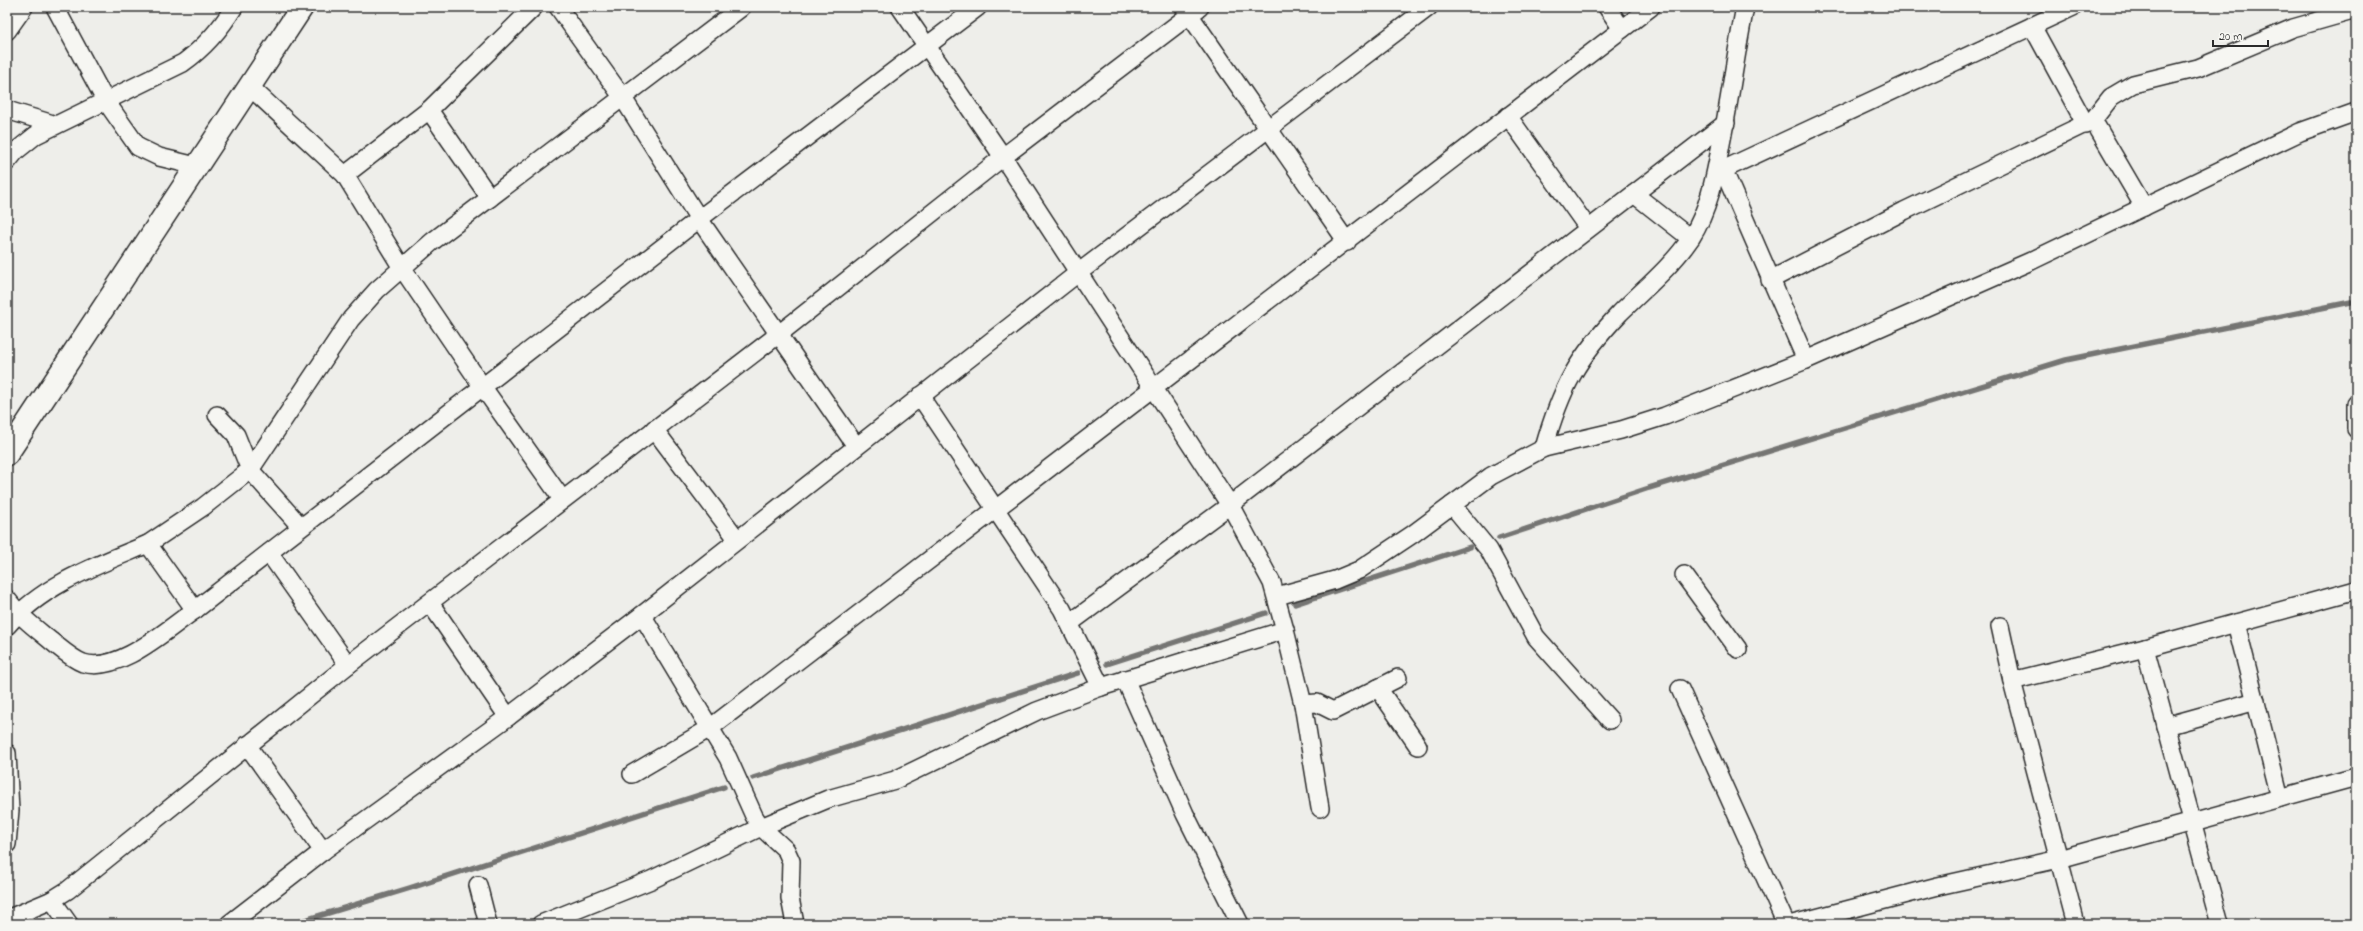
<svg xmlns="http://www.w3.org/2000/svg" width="2363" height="931" font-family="'Indie Flower',sans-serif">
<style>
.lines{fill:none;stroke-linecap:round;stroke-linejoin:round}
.stream{stroke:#757573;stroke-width:5.5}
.minor-casing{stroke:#2b2b2b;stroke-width:20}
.trunk-casing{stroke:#2b2b2b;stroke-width:25}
.minor{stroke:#f6f6f2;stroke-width:17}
.trunk{stroke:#f6f6f2;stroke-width:22}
</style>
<rect width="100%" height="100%" fill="#eeeeea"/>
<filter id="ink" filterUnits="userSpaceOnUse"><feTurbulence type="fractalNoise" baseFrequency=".025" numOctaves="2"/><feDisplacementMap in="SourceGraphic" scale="8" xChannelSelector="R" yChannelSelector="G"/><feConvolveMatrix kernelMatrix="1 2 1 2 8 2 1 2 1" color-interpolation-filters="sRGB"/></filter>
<g filter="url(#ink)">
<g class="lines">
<g class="stream">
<path d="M 1499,538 L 1649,488 L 2066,360 L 2351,302"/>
<path d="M 1295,604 L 1470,547"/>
<path d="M 1107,664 L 1266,613"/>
<path d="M 753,778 L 1078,673"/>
<path d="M 292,924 L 410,888 L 724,787"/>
</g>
<defs>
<g id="minor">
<path d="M 55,7 L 105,100 L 138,147 L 159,157 L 196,166"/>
<path d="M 558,7 L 623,98 L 699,219 L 856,446"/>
<path d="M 900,7 L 1003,157 L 1230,505 L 1272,583 L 1285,630"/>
<path d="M 1184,7 L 1347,242"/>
<path d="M 1607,7 L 1622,29"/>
<path d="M 2032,26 L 2086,125"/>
<path d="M 7,31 L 24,7"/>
<path d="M 249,86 L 345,175 L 402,268 L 482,386 L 562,499"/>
<path d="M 7,110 L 56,125"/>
<path d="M 429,110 L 490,198"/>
<path d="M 1508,116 L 1588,228"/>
<path d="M 2093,120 L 2111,97 L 2133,84 L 2198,68 L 2293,28 L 2356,10"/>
<path d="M 7,162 L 16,151 L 36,135 L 183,63 C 205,47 220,30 234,7"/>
<path d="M 1723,169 L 1806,360"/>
<path d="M 1716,173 L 2073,7"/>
<path d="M 345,175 L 429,110 L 534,7"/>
<path d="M 1634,194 L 1690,238"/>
<path d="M 1770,280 L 1904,211 L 2093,120 L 2144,207"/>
<path d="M 920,396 L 1062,609 L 1101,687"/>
<path d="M 2356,404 L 2356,429"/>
<path d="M 217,415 L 236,435 L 250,470 L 301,527"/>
<path d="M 654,429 L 737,539"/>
<path d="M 1544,448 C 1561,388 1577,358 1620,313 C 1644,289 1672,266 1691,238 C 1709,210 1715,176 1721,144 C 1730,99 1736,52 1745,7"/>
<path d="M 1452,505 L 1489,550 L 1536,637 L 1610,720"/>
<path d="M 269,553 L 348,665"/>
<path d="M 1684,575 L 1738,649"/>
<path d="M 1277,596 L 1335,580 L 1359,570 L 1413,534 L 1491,476 L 1544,448 L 1621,430 L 1665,416 L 1806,360 L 2031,261 L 2300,132 L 2356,112"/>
<path d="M 7,599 C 19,616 34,627 51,641 C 60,648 72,659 83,663 C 119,674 167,629 195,610 L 699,219 L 978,7"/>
<path d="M 430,603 L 508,717"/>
<path d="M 195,610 L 148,544 L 203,507 L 250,470 L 351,319 L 377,290 L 402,268 L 433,241 L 742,7"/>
<path d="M 642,615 L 728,758 L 754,816 L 761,827 L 786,850 L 791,861 L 790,898 L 795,924"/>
<path d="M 1070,623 L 1230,505 L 1726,123"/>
<path d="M 2236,623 L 2280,798"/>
<path d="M 7,626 C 43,584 98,565 148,544"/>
<path d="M 2000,626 L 2012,681 L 2076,924"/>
<path d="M 2145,648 L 2220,924"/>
<path d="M 1125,679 L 1185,814 L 1240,924"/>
<path d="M 2012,681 L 2145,648 L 2356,590"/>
<path d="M 1378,688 L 1418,746"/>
<path d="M 1680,689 L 1786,924"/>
<path d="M 1303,704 L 1317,703 L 1333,711 L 1398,678"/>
<path d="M 2166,726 L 2256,701"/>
<path d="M 247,745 L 323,851"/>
<path d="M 7,753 L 10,810 L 7,844"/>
<path d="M 632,774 L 710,728 L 1651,7"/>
<path d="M 478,885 L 488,924"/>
<path d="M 7,919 L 52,900"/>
<path d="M 69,924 L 52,900 L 68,890 L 348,665 L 779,334 L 1003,157 L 1200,7"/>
<path d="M 229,924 L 323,851 L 508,717 L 642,615 L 1078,273 L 1429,7"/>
<path d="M 541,924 L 651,880 L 761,827 L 828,799 L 895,780 L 1037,711 L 1101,687 L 1285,630 L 1303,704 L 1320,808"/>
<path d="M 1793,924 L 1938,886 L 2059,859 L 2356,777"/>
</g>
<path id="trunk" d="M 7,454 L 302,7"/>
</defs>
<use href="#minor" class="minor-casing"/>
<use href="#trunk" class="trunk-casing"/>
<use href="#minor" class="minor"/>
<use href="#trunk" class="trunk"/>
</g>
</g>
<rect width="2363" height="931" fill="none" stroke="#f6f6f2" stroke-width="24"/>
<rect x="12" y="12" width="2339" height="907" fill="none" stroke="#2b2b2b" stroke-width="1.5" filter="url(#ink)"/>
<path d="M2213 40v6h55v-6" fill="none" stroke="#2b2b2b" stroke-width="2"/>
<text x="2219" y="40" font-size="12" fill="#2b2b2b" stroke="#f6f6f2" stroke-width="3" paint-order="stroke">20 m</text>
</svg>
